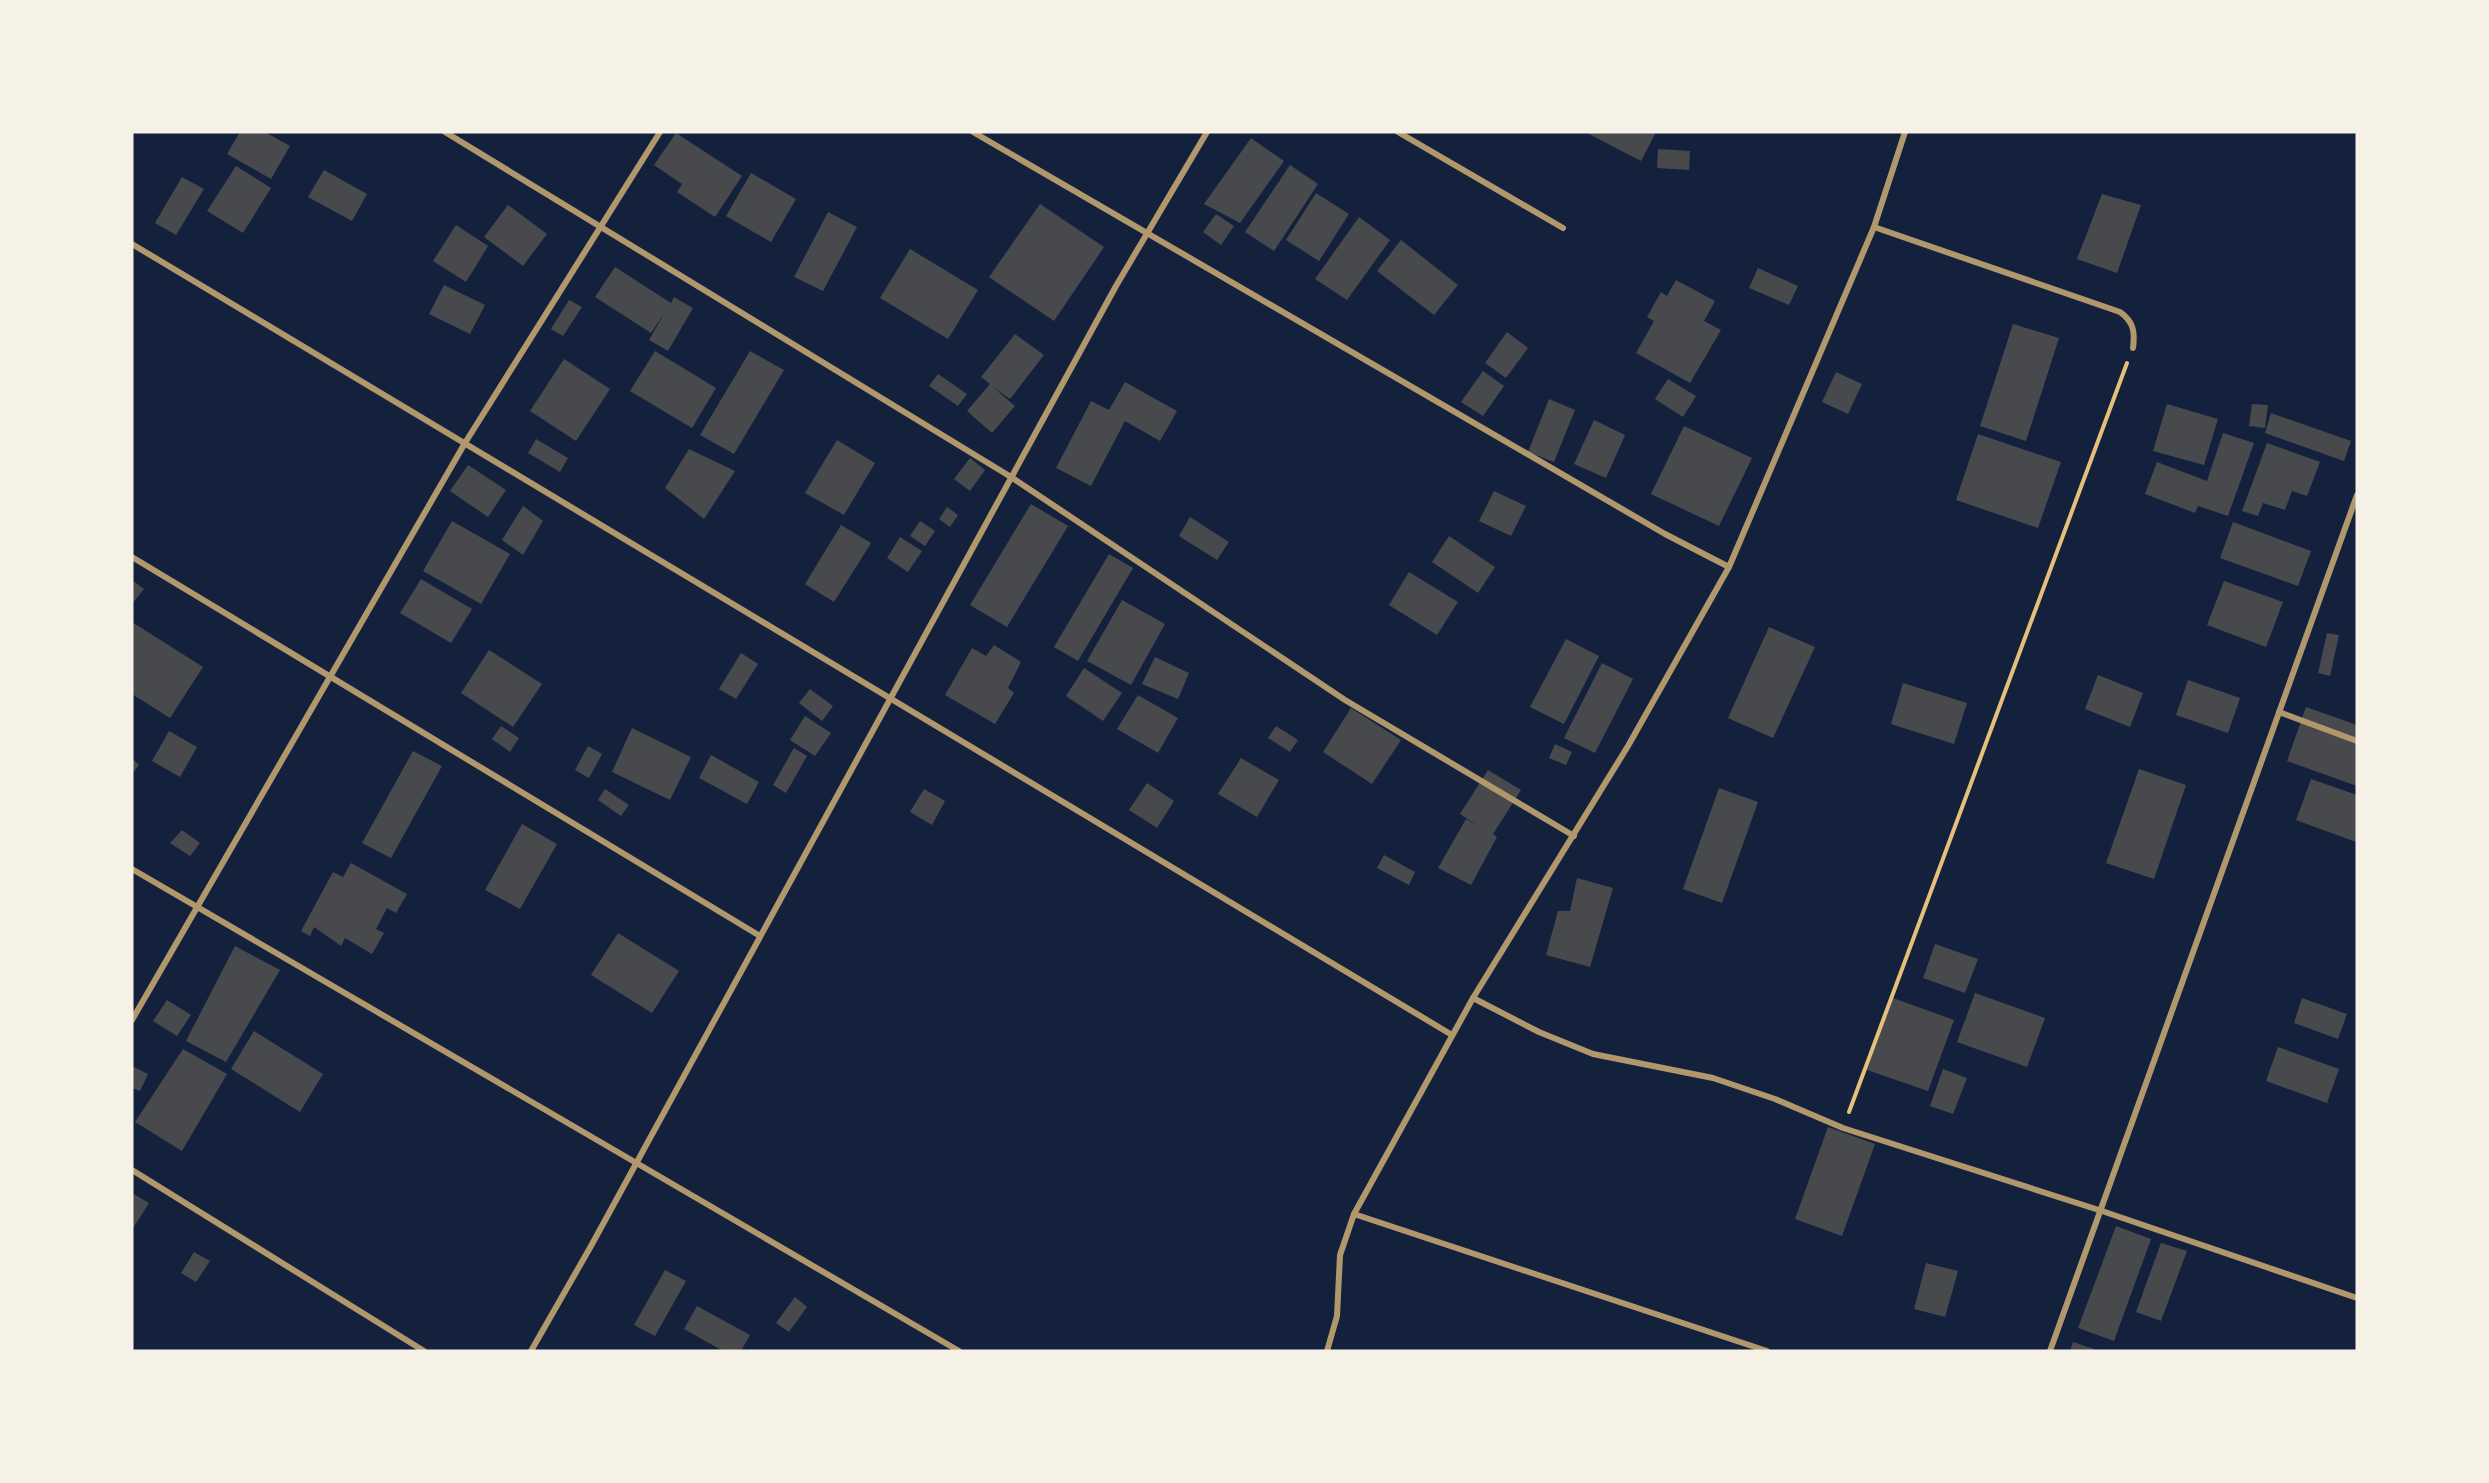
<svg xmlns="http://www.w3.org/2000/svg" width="2489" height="1483" font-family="'Varela Round',sans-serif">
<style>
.building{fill:#48494c}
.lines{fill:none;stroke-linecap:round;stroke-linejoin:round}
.path{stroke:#e5c07b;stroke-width:4}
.minor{stroke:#b1986c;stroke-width:6}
</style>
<rect width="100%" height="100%" fill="#14213d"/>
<g class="building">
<path d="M 240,132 L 265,132 L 290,146 L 271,179 L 227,154 Z"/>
<path d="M 1585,132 L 1656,132 L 1641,161 Z"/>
<path d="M 676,133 L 742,176 L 715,217 L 677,192 L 682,184 L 654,165 Z"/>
<path d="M 1251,138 L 1284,161 L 1240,223 L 1204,204 Z"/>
<path d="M 1658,149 L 1690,151 L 1689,170 L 1657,168 Z"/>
<path d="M 1290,165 L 1318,184 L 1274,251 L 1245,232 Z"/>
<path d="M 236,166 L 271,188 L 243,233 L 207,211 Z"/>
<path d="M 324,170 L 367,194 L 352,221 L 308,197 Z"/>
<path d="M 751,173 L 796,199 L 771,242 L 726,216 Z"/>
<path d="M 182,177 L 204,189 L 176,235 L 155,223 Z"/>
<path d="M 1316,193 L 1349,214 L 1319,261 L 1286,240 Z"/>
<path d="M 2102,194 L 2141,205 L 2117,273 L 2077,259 Z"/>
<path d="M 1040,204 L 1104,247 L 1054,321 L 989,277 Z"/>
<path d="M 508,205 L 547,234 L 523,266 L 484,237 Z"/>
<path d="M 828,212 L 857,227 L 823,291 L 794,277 Z"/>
<path d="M 1216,214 L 1234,226 L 1221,245 L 1203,232 Z"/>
<path d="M 1359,217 L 1390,240 L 1347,300 L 1315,279 Z"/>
<path d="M 456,225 L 488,246 L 466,282 L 433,261 Z"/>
<path d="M 1401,240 L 1458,285 L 1434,315 L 1377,271 Z"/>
<path d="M 910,249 L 978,290 L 948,339 L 880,298 Z"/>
<path d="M 615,267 L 671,303 L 674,297 L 693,308 L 668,351 L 649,340 L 665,312 L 651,333 L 595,297 Z"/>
<path d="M 1758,268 L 1798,286 L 1789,305 L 1749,288 Z"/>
<path d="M 1676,280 L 1715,301 L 1704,321 L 1721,330 L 1690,383 L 1636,353 L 1654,321 L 1647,317 L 1661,292 L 1667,296 Z"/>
<path d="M 444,285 L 485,305 L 470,334 L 429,314 Z"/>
<path d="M 569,300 L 582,307 L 563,336 L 551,329 Z"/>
<path d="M 2013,324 L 2059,338 L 2026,441 L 1980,426 Z"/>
<path d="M 1507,332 L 1528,348 L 1506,378 L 1485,363 Z"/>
<path d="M 1015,334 L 1044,355 L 1010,399 L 993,387 L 1015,406 L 992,433 L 967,411 L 990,384 L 981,377 Z"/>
<path d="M 655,351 L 716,388 L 692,428 L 630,391 Z"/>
<path d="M 750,351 L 784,370 L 734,454 L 700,435 Z"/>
<path d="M 564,359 L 610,389 L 576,441 L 530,411 Z"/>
<path d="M 1483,371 L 1504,386 L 1483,416 L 1461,402 Z"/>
<path d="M 1836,372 L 1862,384 L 1848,414 L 1822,402 Z"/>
<path d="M 938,374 L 967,394 L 958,406 L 929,386 Z"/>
<path d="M 1668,379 L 1696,396 L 1683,417 L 1655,399 Z"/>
<path d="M 1125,382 L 1177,411 L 1160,441 L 1125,421 L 1091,486 L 1056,468 L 1091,401 L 1109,410 Z"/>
<path d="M 1549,399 L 1575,410 L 1554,462 L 1528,452 Z"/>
<path d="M 2167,404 L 2218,419 L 2204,465 L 2153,451 Z"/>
<path d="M 2252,404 L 2268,405 L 2265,428 L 2249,426 Z"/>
<path d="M 2271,413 L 2351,441 L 2344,461 L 2265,433 Z"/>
<path d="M 1594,420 L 1625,435 L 1606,478 L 1574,464 Z"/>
<path d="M 1684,426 L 1752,458 L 1719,526 L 1651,494 Z"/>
<path d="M 2223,433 L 2254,443 L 2228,516 L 2198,506 L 2195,513 L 2145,494 L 2157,462 L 2207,481 Z"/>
<path d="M 1978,434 L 2061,462 L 2038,528 L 1956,500 Z"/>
<path d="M 536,439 L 568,458 L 560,472 L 528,453 Z"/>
<path d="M 837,440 L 875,463 L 844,515 L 805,493 Z"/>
<path d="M 2267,443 L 2320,462 L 2307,496 L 2292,491 L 2285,510 L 2263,503 L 2258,516 L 2242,511 Z"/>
<path d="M 689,449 L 735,471 L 704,519 L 665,488 Z"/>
<path d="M 970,458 L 985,470 L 970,491 L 954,479 Z"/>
<path d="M 468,465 L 506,490 L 488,517 L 450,491 Z"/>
<path d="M 1494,491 L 1526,506 L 1511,536 L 1479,521 Z"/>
<path d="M 1031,504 L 1068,526 L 1007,627 L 970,605 Z"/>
<path d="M 523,506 L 543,521 L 523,555 L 502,540 Z"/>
<path d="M 947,507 L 958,515 L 950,527 L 939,519 Z"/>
<path d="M 1190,517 L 1229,542 L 1217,560 L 1179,536 Z"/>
<path d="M 452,521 L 510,554 L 481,604 L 423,571 Z"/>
<path d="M 920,521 L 935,531 L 925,546 L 910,536 Z"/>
<path d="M 2233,522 L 2311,551 L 2298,586 L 2220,558 Z"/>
<path d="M 841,525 L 871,543 L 834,602 L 805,584 Z"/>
<path d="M 1449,536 L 1495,567 L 1478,593 L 1432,562 Z"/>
<path d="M 900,537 L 922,551 L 908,572 L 887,558 Z"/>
<path d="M 1109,554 L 1133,568 L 1078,661 L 1054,647 Z"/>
<path d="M 1409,572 L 1458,602 L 1437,635 L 1389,605 Z"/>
<path d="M 421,579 L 472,609 L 451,643 L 400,613 Z"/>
<path d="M 132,580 L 144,589 L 132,604 Z"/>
<path d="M 2224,581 L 2283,602 L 2266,647 L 2207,625 Z"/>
<path d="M 1122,600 L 1165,624 L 1131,685 L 1087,661 Z"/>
<path d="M 132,622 L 203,667 L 170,718 L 132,694 Z"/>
<path d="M 1769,627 L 1815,647 L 1773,738 L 1728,718 Z"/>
<path d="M 2327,633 L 2339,635 L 2330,676 L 2318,673 Z"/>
<path d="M 1566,639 L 1599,656 L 1564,724 L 1530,707 Z"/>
<path d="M 994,645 L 1021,662 L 1008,688 L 1014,693 L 995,724 L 945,695 L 972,648 L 986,656 Z"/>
<path d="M 489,650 L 542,684 L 513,727 L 461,693 Z"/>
<path d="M 741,653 L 758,664 L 736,699 L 719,689 Z"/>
<path d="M 1155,657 L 1189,673 L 1178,699 L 1142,684 Z"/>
<path d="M 1602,663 L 1633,679 L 1595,753 L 1564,738 Z"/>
<path d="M 1084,668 L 1122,693 L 1103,721 L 1066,696 Z"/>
<path d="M 2098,675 L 2143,693 L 2130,727 L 2085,709 Z"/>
<path d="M 2188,680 L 2240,698 L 2228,733 L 2176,715 Z"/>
<path d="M 1903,683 L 1967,703 L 1954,744 L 1891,724 Z"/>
<path d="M 810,689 L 833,706 L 822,721 L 799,703 Z"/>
<path d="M 1138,695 L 1178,718 L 1158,753 L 1117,729 Z"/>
<path d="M 2306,707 L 2357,725 L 2357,786 L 2287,761 Z"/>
<path d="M 1351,708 L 1401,740 L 1372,784 L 1323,752 Z"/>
<path d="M 805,716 L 831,733 L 815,756 L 790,740 Z"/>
<path d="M 501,726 L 519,738 L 510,752 L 492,739 Z"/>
<path d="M 1276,726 L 1298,740 L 1290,752 L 1268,738 Z"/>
<path d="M 632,728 L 691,757 L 670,800 L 612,772 Z"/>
<path d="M 169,731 L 197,747 L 180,777 L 152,761 Z"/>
<path d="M 1555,744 L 1572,752 L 1566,765 L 1549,758 Z"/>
<path d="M 588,746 L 602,754 L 589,778 L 575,770 Z"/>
<path d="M 794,748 L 807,756 L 786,793 L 773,785 Z"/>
<path d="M 413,751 L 442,766 L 391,858 L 362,843 Z"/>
<path d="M 711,755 L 759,782 L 747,804 L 699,778 Z"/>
<path d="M 132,758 L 139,765 L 132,774 Z"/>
<path d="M 1241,758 L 1279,780 L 1257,817 L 1218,794 Z"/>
<path d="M 2139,769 L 2186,785 L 2154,879 L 2106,863 Z"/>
<path d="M 1488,770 L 1521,790 L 1493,834 L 1497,837 L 1471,885 L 1438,868 L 1466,819 L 1477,825 L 1460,814 Z"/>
<path d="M 2311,779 L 2357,795 L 2356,842 L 2296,820 Z"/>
<path d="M 1147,783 L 1174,801 L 1157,828 L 1129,810 Z"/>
<path d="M 1719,788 L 1758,802 L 1722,903 L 1683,889 Z"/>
<path d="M 605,789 L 629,805 L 621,816 L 598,800 Z"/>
<path d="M 924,789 L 945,801 L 932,825 L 910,812 Z"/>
<path d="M 522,824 L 557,844 L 520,909 L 485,890 Z"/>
<path d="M 182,830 L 200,843 L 190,856 L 170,843 Z"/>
<path d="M 1384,855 L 1415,872 L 1409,885 L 1377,868 Z"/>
<path d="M 351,863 L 407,894 L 396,913 L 387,908 L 376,929 L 384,933 L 372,954 L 345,938 L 341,946 L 314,927 L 310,936 L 301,931 L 333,872 L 343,877 Z"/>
<path d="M 1577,878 L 1613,888 L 1590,967 L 1546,955 L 1558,911 L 1570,911 Z"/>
<path d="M 618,933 L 679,971 L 652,1013 L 591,975 Z"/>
<path d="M 1935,944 L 1978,959 L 1965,993 L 1923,978 Z"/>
<path d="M 235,946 L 280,970 L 226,1062 L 186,1041 Z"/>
<path d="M 1975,993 L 2045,1018 L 2027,1067 L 1957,1042 Z"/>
<path d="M 1893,998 L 1954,1020 L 1928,1091 L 1867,1070 Z"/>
<path d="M 2302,998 L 2347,1014 L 2338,1039 L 2294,1023 Z"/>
<path d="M 167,1000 L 191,1015 L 177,1036 L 153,1021 Z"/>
<path d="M 254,1031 L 323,1074 L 300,1112 L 231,1069 Z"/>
<path d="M 2278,1047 L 2339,1069 L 2327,1103 L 2266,1081 Z"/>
<path d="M 183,1049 L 227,1074 L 182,1151 L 135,1122 Z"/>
<path d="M 132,1066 L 148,1074 L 140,1091 L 132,1088 Z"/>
<path d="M 1943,1069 L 1967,1078 L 1953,1114 L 1930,1106 Z"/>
<path d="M 1828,1127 L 1875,1144 L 1842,1236 L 1795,1219 Z"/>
<path d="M 132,1193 L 149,1203 L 132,1230 Z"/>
<path d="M 2116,1226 L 2151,1239 L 2114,1341 L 2078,1328 Z"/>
<path d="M 2161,1243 L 2187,1251 L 2161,1321 L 2136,1312 Z"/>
<path d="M 194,1252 L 210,1261 L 196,1282 L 181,1273 Z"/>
<path d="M 1926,1263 L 1958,1271 L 1945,1317 L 1914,1309 Z"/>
<path d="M 665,1270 L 686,1281 L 655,1336 L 634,1325 Z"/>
<path d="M 795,1297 L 807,1307 L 789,1332 L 776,1323 Z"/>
<path d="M 697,1306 L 750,1335 L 741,1351 L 723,1351 L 684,1329 Z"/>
<path d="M 2073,1342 L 2094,1349 L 2094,1351 L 2070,1351 Z"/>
</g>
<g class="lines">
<path class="path" d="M 1849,1112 L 2127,363"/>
<g class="minor">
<path d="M 445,132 L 1011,477 L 1345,700 L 1574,836"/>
<path d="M 973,132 L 1665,534 L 1729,567"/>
<path d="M 1398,132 L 1563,228"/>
<path d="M 1874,227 L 2120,312 C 2134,322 2135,332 2133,348"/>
<path d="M 132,244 L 1452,1035"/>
<path d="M 132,557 L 760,936"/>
<path d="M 2279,712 L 2357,741"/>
<path d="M 132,869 L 959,1351"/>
<path d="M 1473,998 L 1539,1032 L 1593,1054 L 1713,1078 L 1775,1099 L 1843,1128 L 2102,1211 L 2357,1298"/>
<path d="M 132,1020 L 465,443 L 660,132"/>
<path d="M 132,1170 L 424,1351"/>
<path d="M 1354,1214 L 1767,1351"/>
<path d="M 531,1351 L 591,1246 L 1116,286 L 1207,132"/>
<path d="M 1327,1351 L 1337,1316 L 1340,1255 L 1354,1214 L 1473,998 L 1628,746 L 1729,567 L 1874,227 L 1905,132"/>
<path d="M 2050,1351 L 2357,495"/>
</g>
</g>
<rect width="2489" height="1483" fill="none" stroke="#f6f1e7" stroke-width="267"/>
</svg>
